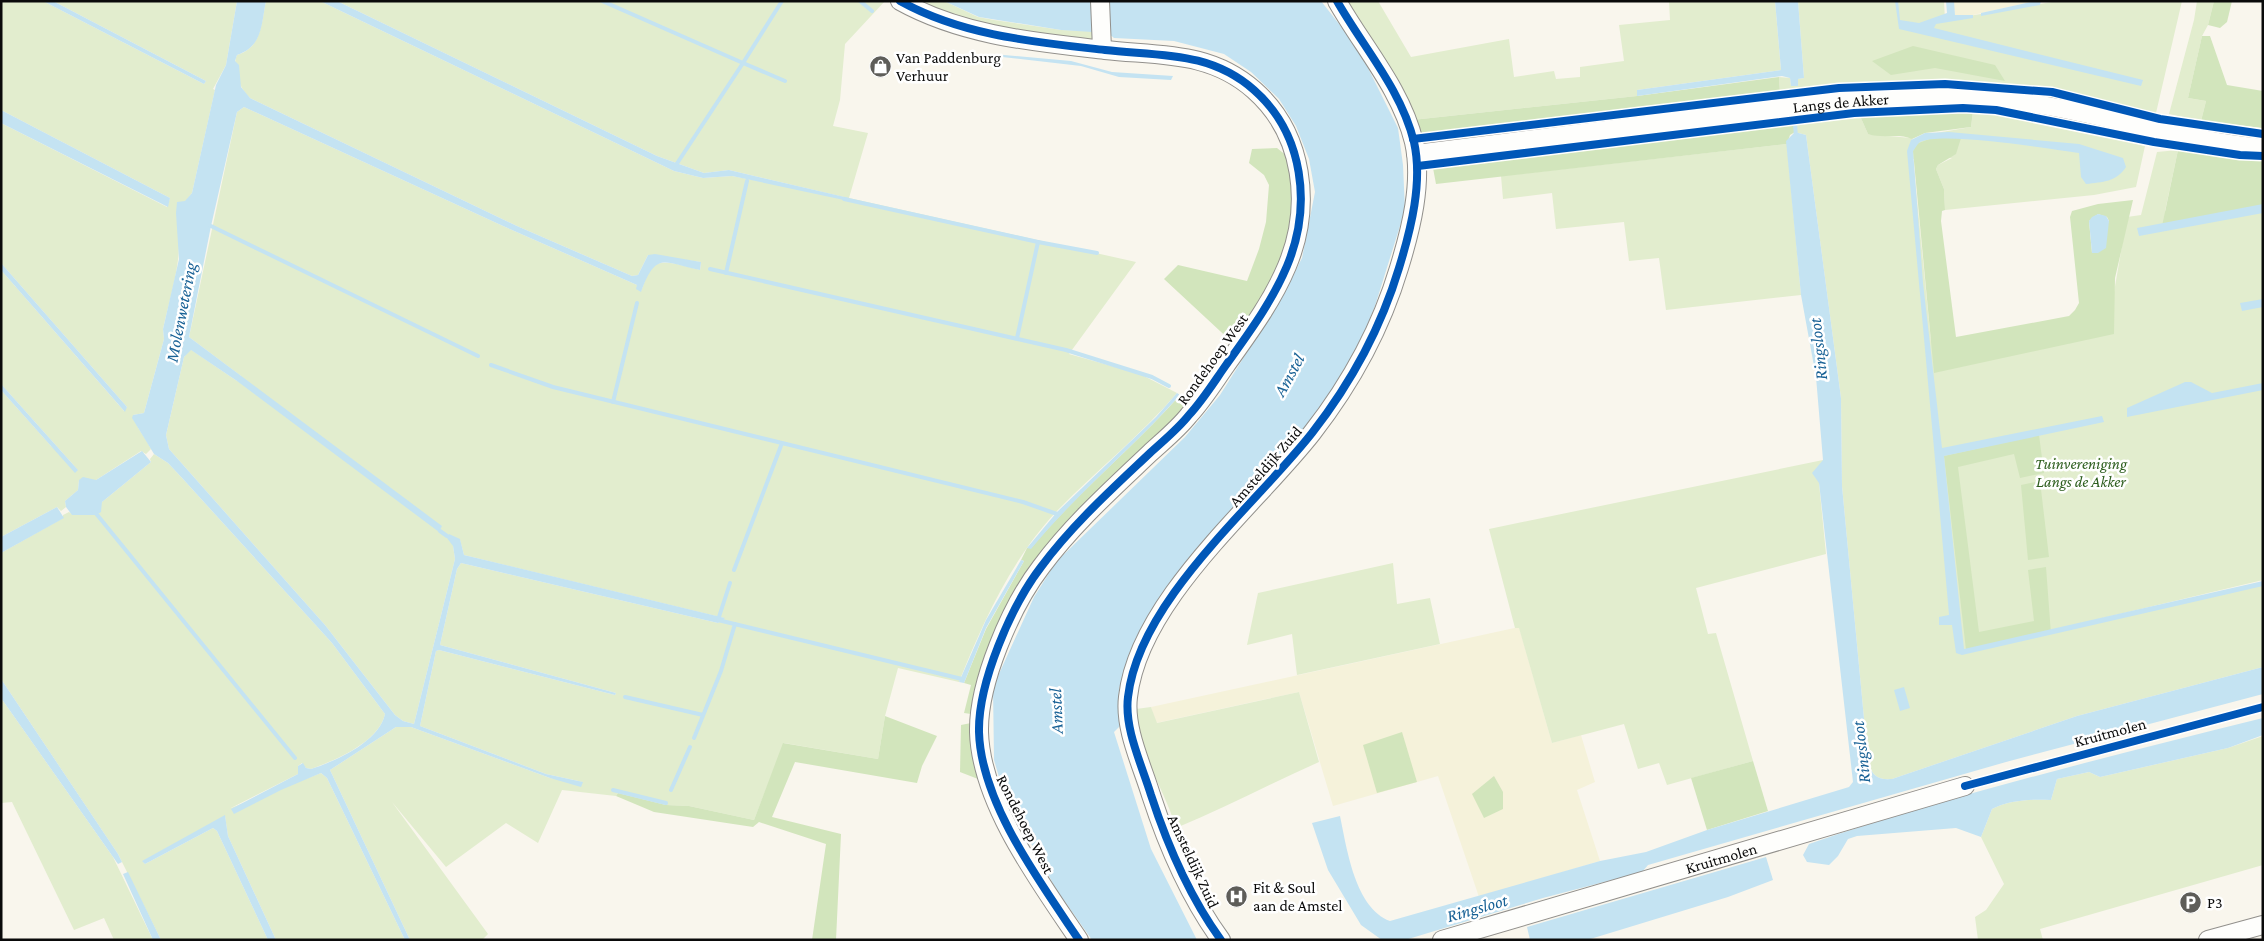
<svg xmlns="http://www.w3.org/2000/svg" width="2264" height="941" font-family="'Crimson Pro',serif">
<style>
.farmland{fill:#f5f2da}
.green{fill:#e2edce}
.forest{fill:#d2e5bc;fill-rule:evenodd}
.water{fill:#c4e3f2}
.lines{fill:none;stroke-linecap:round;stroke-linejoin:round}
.stream{stroke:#c4e3f2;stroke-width:4}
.minor-casing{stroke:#92908c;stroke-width:20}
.minor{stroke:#fefefc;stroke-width:18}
.cycleway-casing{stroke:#fff;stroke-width:11}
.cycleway{stroke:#0057b8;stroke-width:8}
.labels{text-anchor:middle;stroke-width:5;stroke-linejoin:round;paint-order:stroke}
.poi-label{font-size:16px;fill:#0a0a0a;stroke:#fff;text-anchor:start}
.street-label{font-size:16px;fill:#0a0a0a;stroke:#fff}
.park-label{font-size:16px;font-style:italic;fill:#2d5e1e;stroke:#fff}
.water-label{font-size:18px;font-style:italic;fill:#196296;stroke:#fff}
</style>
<rect width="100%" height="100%" fill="#f9f6ed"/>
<g class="farmland">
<path d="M 1953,1 L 2035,1 L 1973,15 L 1955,15 Z"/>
<path d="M 1519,627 L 1552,743 L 1581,735 L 1595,782 L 1577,790 L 1600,861 L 1479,897 L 1438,776 L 1333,806 L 1299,692 L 1156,723 L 1151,707 Z"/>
</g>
<g class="green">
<path d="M 1,1 L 43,1 L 204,84 L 206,81 L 53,1 L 237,1 L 226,65 L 213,89 L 215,90 L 192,193 C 176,211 181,238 178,260 C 175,283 168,306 163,329 L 164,339 L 144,413 L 133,415 C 137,430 145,436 151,449 L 146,454 L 141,451 L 96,480 L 79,480 L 78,490 L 65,501 L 66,507 L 61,511 L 57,507 L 1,537 L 1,390 L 51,446 L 78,470 L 1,384 L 1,270 L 124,411 L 127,407 L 1,263 L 1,123 L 167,207 L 170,198 L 1,110 Z"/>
<path d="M 266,1 L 320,1 L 674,171 L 703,178 L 732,176 L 848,198 L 729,170 L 704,173 L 657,156 L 337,1 L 885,1 L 845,44 L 840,100 L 833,126 L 868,133 L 849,198 L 1136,262 L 1069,354 L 1140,374 L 1177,393 C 1140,436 1096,471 1057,511 C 1012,558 983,622 959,682 L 898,668 L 885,716 L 878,759 L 784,743 L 754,820 L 689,806 L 666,805 L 618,793 L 616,796 L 562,790 L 538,843 L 506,823 L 446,867 L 392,802 L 488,934 L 482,940 L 410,940 L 330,770 L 396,727 L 411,727 L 550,778 L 583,782 L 546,774 L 420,726 L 436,651 L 439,650 L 615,695 L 616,693 L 440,645 L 457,569 L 461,563 L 718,623 L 724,618 L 464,555 L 460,540 L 453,546 L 455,559 L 414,724 L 403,721 L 395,715 L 325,625 L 169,449 L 166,435 L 184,357 L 190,349 L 237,381 L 241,376 L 189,337 L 237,112 L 244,107 L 503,226 L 637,285 L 641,291 C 644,285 646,275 650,269 C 660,256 686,267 700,270 L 701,262 L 648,255 L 638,275 L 632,276 L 517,226 L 250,98 C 240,89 231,68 237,55 C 262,47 261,24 266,1 Z"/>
<path d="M 913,1 L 944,1 L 978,17 L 994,20 L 1061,30 L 1096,31 L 1095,41 L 984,29 Z"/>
<path d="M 1349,1 L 1378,1 L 1411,57 L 1509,39 L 1514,77 L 1554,71 L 1556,79 L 1580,77 L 1580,67 L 1624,61 L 1619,25 L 1670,20 L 1669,1 L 1775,1 L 1781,70 L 1637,90 L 1637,96 L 1412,120 L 1348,4 Z"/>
<path d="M 1798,1 L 1944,1 L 1945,20 L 2058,1 L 2182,1 L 2156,113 L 2149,121 L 1967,90 L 1908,89 L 1884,84 L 1847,84 L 1780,93 L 1779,77 L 1790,78 L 1791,86 L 1798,86 L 1798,79 L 1804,78 Z"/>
<path d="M 2197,1 L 2214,1 L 2208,25 L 2202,36 L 2188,98 L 2206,101 L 2201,121 L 2169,114 L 2194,20 Z"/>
<path d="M 1973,111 L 2072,128 L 2145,146 L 2136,187 L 2094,195 L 1945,210 L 1944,189 L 1936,169 L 1938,165 L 1952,158 L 1913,159 L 1931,342 L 2109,321 L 2127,217 L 2141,215 L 2157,152 L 2178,150 L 2165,211 L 2263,198 L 2263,580 L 1967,650 L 2263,584 L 2263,667 L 2077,716 L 1892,779 C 1877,780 1872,776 1868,761 L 1842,486 L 1841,398 L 1806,135 L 1795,132 L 1795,124 L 1860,116 L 1868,134 L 1911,138 L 1916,144 L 1936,133 L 1971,127 Z"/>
<path d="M 1787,144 L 1801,295 L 1666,310 L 1659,258 L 1629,261 L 1624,222 L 1556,229 L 1552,193 L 1503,199 L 1501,176 Z"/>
<path d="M 154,454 L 168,463 L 183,479 L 332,643 L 385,714 C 379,742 336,760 311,769 L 306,768 L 302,763 L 298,766 L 298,774 L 231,808 L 321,773 L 327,778 L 405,940 L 276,940 L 228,836 L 225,816 L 143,861 L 145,864 L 213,828 L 217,831 L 268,940 L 161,940 L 118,854 L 1,679 L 1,553 L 63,518 L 63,515 L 69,512 L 73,515 L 96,515 L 102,502 L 151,462 L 150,459 Z"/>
<path d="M 1823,460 L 1819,483 L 1826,554 L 1696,588 L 1708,634 L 1716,633 L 1753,761 L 1667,785 L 1659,763 L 1638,769 L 1624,724 L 1552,743 L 1519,628 L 1515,628 L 1489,529 Z"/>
<path d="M 1393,563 L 1397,604 L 1430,598 L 1440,644 L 1297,675 L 1292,634 L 1247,645 L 1258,593 Z"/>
<path d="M 1299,692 L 1319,762 C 1271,783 1225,808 1176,828 C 1164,787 1137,753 1136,709 L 1151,707 L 1157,723 Z"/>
<path d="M 1,698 L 113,857 L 153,940 L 114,940 L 104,918 L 74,930 L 12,802 L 1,803 Z"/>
<path d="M 2263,736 L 2263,865 L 2040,929 L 2043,940 L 1978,940 L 1975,917 L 1986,910 L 2004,884 L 1981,837 L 1992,809 C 2010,800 2031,799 2051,800 L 2057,779 L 2089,772 L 2100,777 L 2228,748 Z"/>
</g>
<g class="forest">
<path d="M 2214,1 L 2232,1 L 2227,22 L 2220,28 L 2208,25 Z"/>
<path d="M 2202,36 L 2210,36 L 2227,85 L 2263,91 L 2263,128 L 2201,121 L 2206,101 L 2188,98 Z"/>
<path d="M 1913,46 L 1995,65 L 2005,81 L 1935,68 L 1891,75 L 1872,61 Z"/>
<path d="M 1779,77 L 1780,93 L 1503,126 L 1417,134 L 1412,120 L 1637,96 Z"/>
<path d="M 1973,111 L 1971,127 L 1925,133 L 1912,139 C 1899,133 1883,139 1868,134 L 1860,116 L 1904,112 Z"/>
<path d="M 1795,124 L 1795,132 L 1790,135 L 1787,144 L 1436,184 L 1433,168 Z"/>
<path d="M 1932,138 L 1961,138 L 1956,154 L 1938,165 L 1936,169 L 1944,189 L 1945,210 L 1942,211 L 1941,221 L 1956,337 L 2069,316 L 2075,310 L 2079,303 L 2070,217 L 2072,211 L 2098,204 L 2133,200 L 2115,278 L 2114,334 L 1934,373 L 1913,151 L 1916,144 ZM 2098,214 L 2107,217 L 2109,221 L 2092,253 L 2089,221 Z"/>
<path d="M 1277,148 L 1292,160 L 1297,184 L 1284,257 L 1262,301 L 1234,344 L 1164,279 L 1178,265 L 1247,281 L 1259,249 L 1266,222 L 1269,185 L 1264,175 L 1249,163 L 1252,149 Z"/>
<path d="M 2178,150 L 2263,158 L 2263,210 L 2161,231 Z"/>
<path d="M 1180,395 L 1188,399 L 1188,405 L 1103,492 L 989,652 L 971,714 L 964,713 L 971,685 L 964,683 L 986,629 L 1024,561 L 1021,560 L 1027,548 L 1031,548 C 1077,493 1133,448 1180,395 Z"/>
<path d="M 2039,435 L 2044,473 L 2020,478 L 2014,454 L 1958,467 L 1979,632 L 2034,621 L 2028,570 L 2046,567 L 2051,634 L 1966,650 L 1944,456 Z"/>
<path d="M 2040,481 L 2049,557 L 2028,560 L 2021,485 Z"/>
<path d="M 885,716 L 937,736 L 922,766 L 917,783 L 795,762 L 772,817 L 841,834 L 836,940 L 812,940 L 826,844 L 759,822 L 753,827 L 654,812 L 616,796 L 618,793 L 666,805 L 689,806 L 754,820 L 783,743 L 878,759 Z"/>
<path d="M 971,723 L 978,779 L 960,772 L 961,725 Z"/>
<path d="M 1402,732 L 1417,782 L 1377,793 L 1363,745 Z"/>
<path d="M 1753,761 L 1768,811 L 1707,830 L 1691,778 Z"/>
<path d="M 1494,776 L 1503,792 L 1503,809 L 1484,818 L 1472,794 Z"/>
</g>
<g class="water">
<path d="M 43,1 L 53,1 L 206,81 L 204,84 Z"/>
<path d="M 237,1 L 266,1 C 261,25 263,46 237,55 L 235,61 L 239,65 L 241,87 L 250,98 L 517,226 L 632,276 L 638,275 L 648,255 L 655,254 L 701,262 L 700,270 C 663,262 656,251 641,292 L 636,289 L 637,285 L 503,226 L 244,107 L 237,112 L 211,226 L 189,337 L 442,526 L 439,532 L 237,381 L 191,350 L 184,357 L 166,435 L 169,449 L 325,625 L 395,715 L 403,721 L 414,724 L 455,559 L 453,546 L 447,538 L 449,534 L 460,539 L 464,555 L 725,618 L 718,623 L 461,563 L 457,569 L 440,645 L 616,693 L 615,695 L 439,650 L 436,651 L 420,726 L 546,774 L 583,782 L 581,787 L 550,778 L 411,727 L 396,727 L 330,770 L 410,940 L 405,940 L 327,778 L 321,773 L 281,790 L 234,814 L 231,809 L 298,774 L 298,766 L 303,763 L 306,768 L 311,769 C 336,761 379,742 385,714 L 332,643 L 183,479 L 168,463 L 154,454 L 132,418 L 133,415 L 144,413 L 164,339 L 163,329 L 179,259 L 176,213 L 177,202 L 185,201 L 192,193 L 216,85 L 226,65 Z"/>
<path d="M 320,1 L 337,1 L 657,156 L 704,173 L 729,170 L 849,198 L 844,200 L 732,176 L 703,178 L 674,171 Z"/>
<path d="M 944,1 L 1096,1 L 1107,17 L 1110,1 L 1321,1 L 1358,48 L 1398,128 L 1403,165 L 1405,210 L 1375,306 L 1351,366 L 1321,409 L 1232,509 L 1150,612 L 1130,652 L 1119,689 L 1118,712 L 1120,726 L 1114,732 L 1151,849 L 1197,940 L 1092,940 L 1056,889 L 1004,794 L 994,760 L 993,687 L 1034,597 L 1056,562 L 1185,437 L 1220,395 L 1282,297 L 1302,258 L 1315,192 L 1309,159 L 1296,126 L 1279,99 L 1251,72 L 1224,54 L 1174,41 L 1114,38 L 1108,33 L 1061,30 L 979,17 Z"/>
<path d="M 1775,1 L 1798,1 L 1804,78 L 1798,79 L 1798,86 L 1791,86 L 1790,78 L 1782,76 L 1637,96 L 1637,90 L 1781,70 Z"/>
<path d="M 1895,1 L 1898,1 L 1900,20 L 1919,23 L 1947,13 L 1946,1 L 1954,1 L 1955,15 L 1973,15 L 1973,18 L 1936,24 L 1934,28 L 2143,80 L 2141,86 L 1899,29 Z"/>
<path d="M 2035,1 L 2041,1 L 2040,5 L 1981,16 L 1981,13 Z"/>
<path d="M 993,54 L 1071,61 L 1112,72 L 1173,76 L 1171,80 L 1119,77 L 1081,66 L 993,56 Z"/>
<path d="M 1,110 L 170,198 L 168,207 L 1,123 Z"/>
<path d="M 1795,132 L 1806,135 L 1841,398 L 1842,486 L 1868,761 C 1872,776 1877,780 1892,779 L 2077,716 L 2263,667 L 2263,694 L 2006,762 L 1648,865 L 1642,872 L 1543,898 L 1405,940 L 1382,940 L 1361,925 L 1328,870 L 1312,823 L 1340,816 C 1347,849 1355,908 1390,921 L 1600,861 L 1646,852 L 1707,830 L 1849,787 L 1853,782 L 1819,483 L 1812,473 L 1823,460 L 1816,377 L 1801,295 L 1786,141 Z"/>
<path d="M 1949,132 L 2079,144 L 2123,158 L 2126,167 C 2116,182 2103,182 2086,184 L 2081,177 L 2079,153 C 2050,149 1942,131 1920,142 C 1917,144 1915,149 1913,151 L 1923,283 L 1942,448 L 2102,416 L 2104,422 L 1944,456 L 1964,649 L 2263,581 L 2263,586 L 1962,655 L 1956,653 L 1952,625 L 1939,625 L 1939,617 L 1949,615 L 1947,592 L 1907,151 L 1911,140 L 1925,133 Z"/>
<path d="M 2263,204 L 2263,213 L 2139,236 L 2137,228 Z"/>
<path d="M 2098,214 L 2106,216 L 2109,221 L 2106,248 L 2098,253 L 2092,253 L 2089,221 L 2092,217 Z"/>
<path d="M 1,263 L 127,407 L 125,412 L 1,270 Z"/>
<path d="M 2263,299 L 2263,307 L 2242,311 L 2240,303 Z"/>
<path d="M 2185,382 L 2191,382 L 2212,393 L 2263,383 L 2263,390 L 2127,417 L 2127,408 Z"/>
<path d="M 1,384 L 78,470 L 75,473 L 1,390 Z"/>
<path d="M 1177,393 L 1180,395 C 1133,448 1077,493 1031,549 L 1027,548 L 1057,512 L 1156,417 Z"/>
<path d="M 142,451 L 151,462 L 102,502 L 101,512 L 96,515 L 72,515 L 66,507 L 65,501 L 78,490 L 79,480 L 83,477 L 96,480 Z"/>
<path d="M 57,507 L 64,518 L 1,553 L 1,537 Z"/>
<path d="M 1021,560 L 1024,561 L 986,628 L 964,683 L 959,682 L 986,620 Z"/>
<path d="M 1,679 L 118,854 L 122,862 L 118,864 L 1,698 Z"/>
<path d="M 1904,687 L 1910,708 L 1900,711 L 1894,690 Z"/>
<path d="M 2263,718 L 2263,735 L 2228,748 L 2100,777 L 2089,772 L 2057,779 L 2051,800 C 2031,799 2010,800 1992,809 L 1981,837 L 1956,828 L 1857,836 L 1848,839 L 1838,856 L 1829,865 L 1807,862 L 1803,855 L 1809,844 C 1958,793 2111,756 2263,718 Z"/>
<path d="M 225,815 L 228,836 L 276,940 L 268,940 L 217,831 L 213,828 L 145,864 L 142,861 Z"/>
<path d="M 1766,857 L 1773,880 L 1728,897 L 1587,940 L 1530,940 L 1527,927 Z"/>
<path d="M 128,872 L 161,940 L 153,940 L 123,874 Z"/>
</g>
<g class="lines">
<g class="stream">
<path d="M 602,1 L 743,63 L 676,165"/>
<path d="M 782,1 L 743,63 L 785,81"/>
<path d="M 860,1 L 872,11"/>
<path d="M 1795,124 L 1796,137"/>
<path d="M 844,199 L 1038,242"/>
<path d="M 211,226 L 478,356"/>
<path d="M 710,269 L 1066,350 L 1152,377 L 1169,386"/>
<path d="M 726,273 L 747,181"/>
<path d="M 1017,338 L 1038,242 L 1097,253"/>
<path d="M 491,365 L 553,387 L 782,443"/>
<path d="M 613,402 L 637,303"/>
<path d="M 94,511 L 295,758"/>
<path d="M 440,531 L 447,536"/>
<path d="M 734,570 L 782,443 L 1023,502 L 1057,514"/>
<path d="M 730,583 L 718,620 L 962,679"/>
<path d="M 625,697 L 703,715"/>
<path d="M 694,738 L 721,671 L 735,624"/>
<path d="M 613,790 L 666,803"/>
<path d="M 671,790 L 690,747"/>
</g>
<defs>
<g id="minor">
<path d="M 900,1 C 963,36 1035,42 1105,50 C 1160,56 1210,51 1254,90 C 1304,134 1312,206 1287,266 C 1272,302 1248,334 1226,365 C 1214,382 1203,400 1189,415 C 1178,429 1163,441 1150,453 C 1112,489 1072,525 1041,567 C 1011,606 978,683 979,732 C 981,803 1040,882 1079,940"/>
<path d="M 1100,1 L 1102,49"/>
<path id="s1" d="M 1416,154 C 1514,142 1612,129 1710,117 C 1800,106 1889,93 1980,98 C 2076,103 2167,139 2263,148"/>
<path d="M 1221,940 C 1189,896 1168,847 1151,795 C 1142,765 1124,729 1128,697 C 1139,600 1254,507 1312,433 C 1351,383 1381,328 1399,268 C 1411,229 1423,182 1414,142 C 1401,89 1363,47 1337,1"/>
<path id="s2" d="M 1442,940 L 1965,786"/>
<path d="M 2208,940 L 2263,925"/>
</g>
</defs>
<use href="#minor" class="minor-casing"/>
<use href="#minor" class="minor"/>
<defs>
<g id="cycleway">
<path d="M 900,1 C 963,36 1035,42 1105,50 C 1160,56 1210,51 1254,90 C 1304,134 1312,206 1287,266 C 1272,302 1248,334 1226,365 C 1214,382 1203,400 1189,415 C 1178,429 1163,441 1150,453 C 1112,489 1072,525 1041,567 C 1011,606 978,683 979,732 C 981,803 1040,882 1079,940"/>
<path d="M 1413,139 L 1839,88 L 1945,84 L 2052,92 L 2160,119 L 2263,134"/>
<path d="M 1418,166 L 1854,113 L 1963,108 L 1996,110 L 2154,142 L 2240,155 L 2263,156"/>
<path d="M 1965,786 L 2263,707"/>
<path d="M 1221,940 C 1189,896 1168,847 1151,795 C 1142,765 1124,729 1128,697 C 1139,600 1254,507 1312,433 C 1351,383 1381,328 1399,268 C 1411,229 1423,182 1414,142 C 1401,89 1363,47 1337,1"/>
</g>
</defs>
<use href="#cycleway" class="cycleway-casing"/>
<use href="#cycleway" class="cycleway"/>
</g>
<defs>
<symbol id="shop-disc" viewBox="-11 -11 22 22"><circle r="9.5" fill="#5e5d59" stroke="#fff"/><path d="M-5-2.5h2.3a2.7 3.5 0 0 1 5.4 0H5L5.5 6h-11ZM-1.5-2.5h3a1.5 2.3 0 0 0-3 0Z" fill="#fff"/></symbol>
<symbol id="hospital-disc" viewBox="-11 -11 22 22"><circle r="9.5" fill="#5e5d59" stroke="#fff"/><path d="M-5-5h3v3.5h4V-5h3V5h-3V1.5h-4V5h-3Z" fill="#fff"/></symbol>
<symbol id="parking-disc" viewBox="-11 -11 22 22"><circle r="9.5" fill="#5e5d59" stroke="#fff"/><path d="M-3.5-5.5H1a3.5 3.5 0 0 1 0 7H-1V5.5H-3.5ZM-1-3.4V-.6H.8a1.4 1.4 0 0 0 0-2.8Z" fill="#fff"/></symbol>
</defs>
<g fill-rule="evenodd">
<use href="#shop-disc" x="868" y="54" width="25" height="25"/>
<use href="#hospital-disc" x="1224" y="884" width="25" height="25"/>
<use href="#parking-disc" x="2178" y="890" width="25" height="25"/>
</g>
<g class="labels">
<g class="poi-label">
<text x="896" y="63">Van Paddenburg<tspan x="896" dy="18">Verhuur</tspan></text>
<text x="1253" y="893">Fit &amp; Soul<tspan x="1253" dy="18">aan de Amstel</tspan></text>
<text x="2207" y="908">P3</text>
</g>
<g class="street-label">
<text dy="6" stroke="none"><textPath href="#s1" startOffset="428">Langs de Akker</textPath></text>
<text transform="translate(1212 359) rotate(-54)" y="6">Rondehoep West</text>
<text transform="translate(1265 466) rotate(-49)" y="6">Amsteldijk Zuid</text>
<text transform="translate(2110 732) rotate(-15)" y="6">Kruitmolen</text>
<text transform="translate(1026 824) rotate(63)" y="6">Rondehoep West</text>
<text dy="6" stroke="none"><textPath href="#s2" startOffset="291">Kruitmolen</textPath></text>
<text transform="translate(1194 861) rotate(65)" y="6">Amsteldijk Zuid</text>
</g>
<g class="park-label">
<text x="2081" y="469">Tuinvereniging<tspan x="2081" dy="18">Langs de Akker</tspan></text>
</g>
<g class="water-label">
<text transform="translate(181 312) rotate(-79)" y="6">Molenwetering</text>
<text transform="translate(1818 349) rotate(-96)" y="6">Ringsloot</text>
<text transform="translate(1289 375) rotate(-61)" y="6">Amstel</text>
<text transform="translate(1056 711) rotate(-92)" y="6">Amstel</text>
<text transform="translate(1861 752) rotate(-96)" y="6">Ringsloot</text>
<text transform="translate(1477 908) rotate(-16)" y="6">Ringsloot</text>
</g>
</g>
<rect width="2264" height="941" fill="none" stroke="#0a0a0a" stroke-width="5"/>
</svg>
